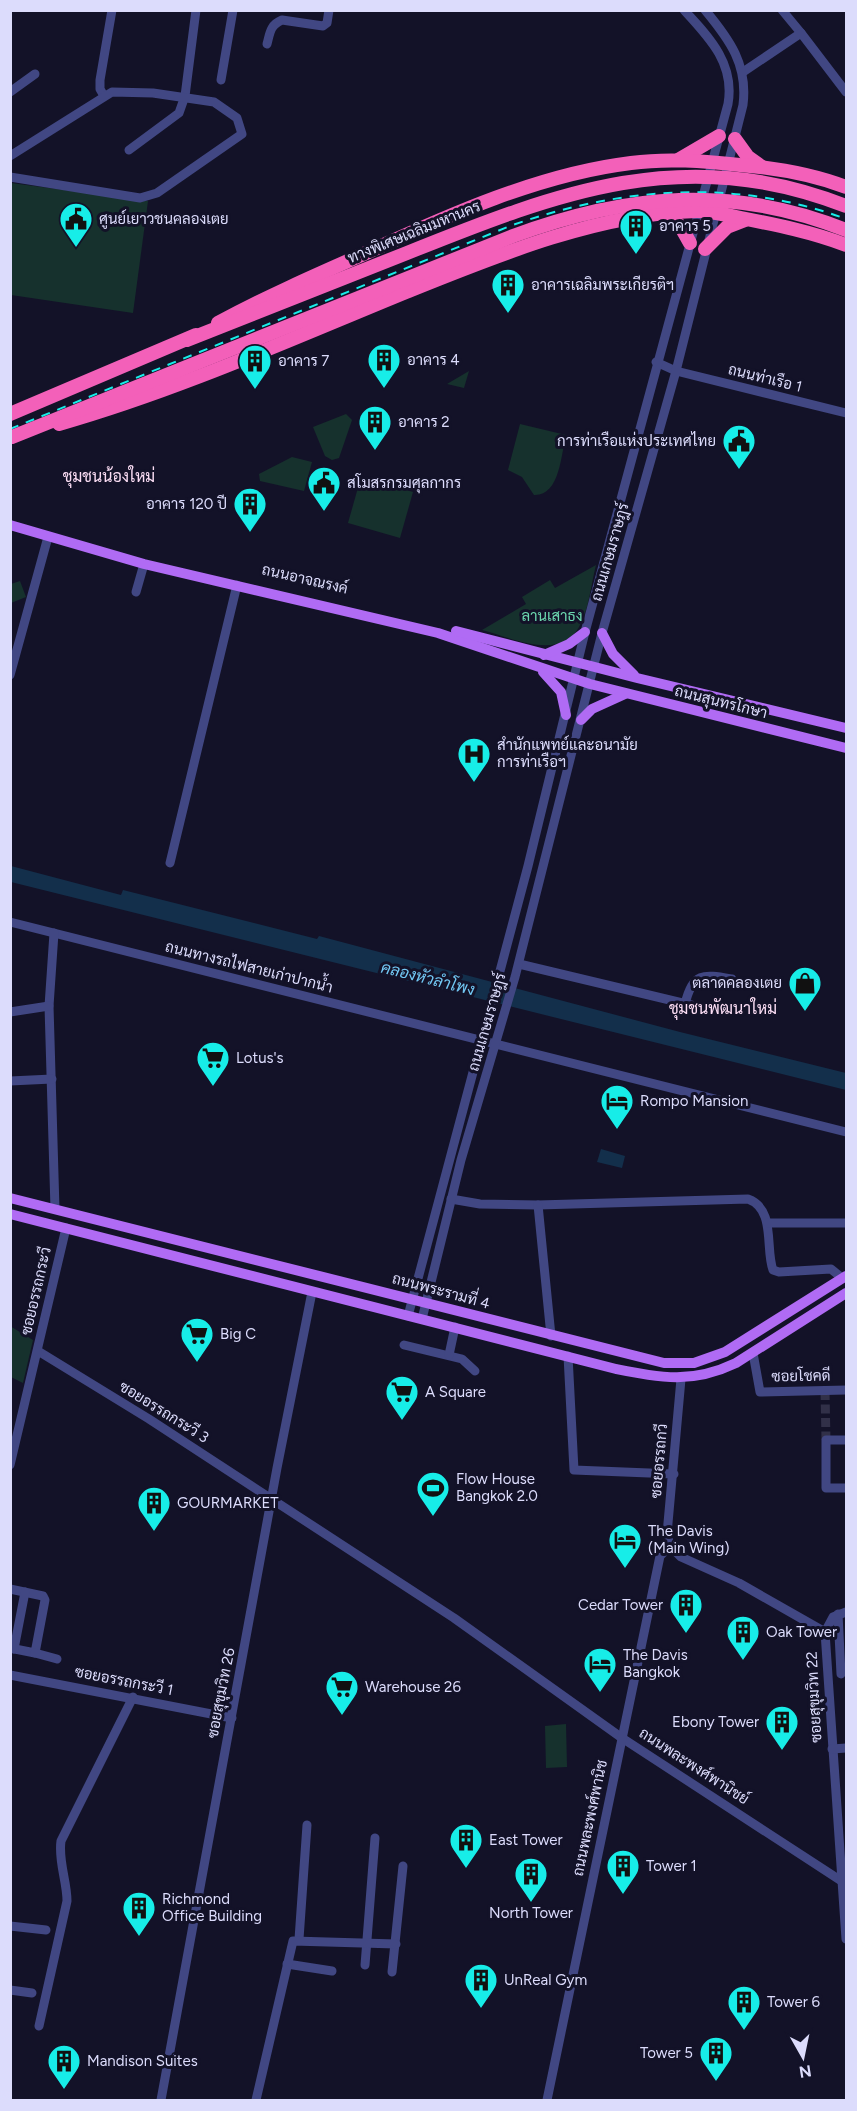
<svg xmlns="http://www.w3.org/2000/svg" width="857" height="2111" font-family="Figtree,Sarabun,sans-serif">
<style>
.green{fill:#16312d}
.water{fill:#132f4b}
.lines{fill:none;stroke-linecap:round;stroke-linejoin:round}
.minor-tunnel{stroke:#313048;stroke-width:9;stroke-dasharray:9 4.5;stroke-linecap:butt}
.minor{stroke:#414783;stroke-width:9}
.major{stroke:#b06bf4;stroke-width:10}
.highway{stroke:#f360b9;stroke-width:14}
.rail{stroke:#17ede8;stroke-width:2;stroke-dasharray:9 8;stroke-linecap:butt}
.highway-bridge{stroke:#f360b9;stroke-width:14}
.labels{text-anchor:middle;stroke-width:6;stroke-linejoin:round;paint-order:stroke}
.poi-label{font-size:15px;fill:#dcdcfc;stroke:#131228;text-anchor:start}
.street-label{font-size:15px;fill:#dcdcfc;stroke:#131228}
.park-label{font-size:15px;fill:#6cd8af;stroke:#131228}
.neighbourhood-label{font-size:16px;fill:#fcdef5;stroke:#131228}
.water-label{font-size:16px;font-style:italic;fill:#72c8f4;stroke:#131228}
</style>
<rect width="100%" height="100%" fill="#131228"/>
<g class="green">
<path d="M 11,183 L 148,201 L 133,313 L 11,295 Z"/>
<path d="M 469,371 L 464,388 L 447,384 Z"/>
<path d="M 346,414 L 352,420 L 339,458 L 332,460 L 325,456 L 313,427 Z"/>
<path d="M 520,424 L 566,435 C 561,454 560,496 534,495 L 522,477 L 508,470 Z"/>
<path d="M 292,457 L 312,462 L 304,491 L 260,481 L 259,474 Z"/>
<path d="M 361,477 L 413,492 L 400,538 L 348,523 Z"/>
<path d="M 596,565 C 591,584 589,610 579,627 C 560,662 510,637 482,630 L 526,604 L 522,597 L 550,580 L 555,588 Z"/>
<path d="M 20,581 L 26,597 L 11,603 L 11,584 Z"/>
<path d="M 10,1326 L 33,1340 L 23,1383 L 11,1377 Z"/>
<path d="M 566,1724 L 567,1767 L 546,1768 L 545,1726 Z"/>
</g>
<g class="water">
<path d="M 11,866 L 121,895 L 123,890 L 317,939 L 319,936 L 680,1032 L 846,1073 L 846,1090 L 11,882 Z"/>
<path d="M 601,1149 L 625,1156 L 622,1168 L 597,1162 Z"/>
</g>
<g class="lines">
<path class="minor-tunnel" d="M 825,1391 L 826,1440"/>
<g class="minor">
<path d="M 782,10 L 801,33"/>
<path d="M 267,44 C 270,33 270,25 282,20 L 323,26 L 327,23 L 329,10"/>
<path d="M 743,72 L 801,33 L 846,92"/>
<path d="M 221,80 L 233,10"/>
<path d="M 10,92 L 35,74"/>
<path d="M 104,96 L 100,89 L 100,80 L 112,10"/>
<path d="M 129,150 L 179,113 L 185,96 L 196,10"/>
<path d="M 10,156 L 112,92 L 153,93 L 214,102 L 237,118 L 242,134 L 157,193 L 140,198 L 10,177"/>
<path d="M 656,362 L 676,371 L 846,413"/>
<path d="M 136,592 L 144,564"/>
<path d="M 10,675 L 48,537"/>
<path d="M 170,863 L 237,585"/>
<path d="M 10,922 L 846,1132"/>
<path d="M 54,933 L 49,1006 L 55,1209"/>
<path d="M 519,964 L 695,1006"/>
<path d="M 685,1004 C 693,972 703,974 732,979"/>
<path d="M 10,1012 L 49,1006"/>
<path d="M 10,1081 L 52,1079"/>
<path d="M 451,1199 L 480,1204 L 538,1205 L 748,1199 C 776,1209 765,1249 773,1270 L 779,1272 L 831,1269 L 842,1278"/>
<path d="M 538,1205 L 551,1336"/>
<path d="M 768,1223 L 846,1223"/>
<path d="M 408,1316 L 528,866 L 585,632 L 728,104 C 735,64 710,38 684,10"/>
<path d="M 422,1319 L 461,1160 L 515,977 L 602,633 L 676,371 L 743,105 C 748,65 730,40 705,10"/>
<path d="M 404,1345 L 462,1359 L 475,1371"/>
<path d="M 38,1351 L 149,1419 L 454,1618 L 622,1738 L 846,1884"/>
<path d="M 753,1353 L 760,1392 L 846,1390"/>
<path d="M 449,1355 L 455,1327"/>
<path d="M 568,1356 L 574,1470 L 674,1474"/>
<path d="M 681,1379 L 667,1534 L 670,1546 L 681,1557 L 739,1583 L 825,1632 L 846,1939"/>
<path d="M 846,1440 L 826,1440 L 826,1488 L 846,1488"/>
<path d="M 10,1465 L 66,1228"/>
<path d="M 10,1589 L 43,1596 L 45,1600 L 35,1653 L 10,1648"/>
<path d="M 838,1614 L 841,1674"/>
<path d="M 825,1632 L 833,1617 L 846,1612"/>
<path d="M 14,1649 L 25,1592"/>
<path d="M 35,1653 L 57,1659"/>
<path d="M 10,1675 L 232,1718"/>
<path d="M 832,1749 L 846,1748"/>
<path d="M 10,1926 L 46,1930"/>
<path d="M 299,1939 L 307,1825"/>
<path d="M 287,1964 L 332,1971"/>
<path d="M 365,1965 L 375,1838"/>
<path d="M 392,1972 L 403,1866"/>
<path d="M 10,1990 L 32,1993"/>
<path d="M 39,2026 L 67,1901 C 67,1881 58,1861 61,1841 L 133,1697"/>
<path d="M 161,2100 L 277,1468 L 312,1292"/>
<path d="M 256,2100 L 293,1941 L 396,1944"/>
<path d="M 547,2100 L 660,1556 L 670,1546"/>
</g>
<g class="major">
<path d="M 10,525 L 144,564 L 438,633 L 590,684 L 846,748"/>
<path d="M 456,631 L 637,678 L 846,728"/>
<path d="M 602,633 L 613,654 L 634,675"/>
<path d="M 544,655 L 569,644 L 585,632"/>
<path d="M 543,672 L 561,692 L 566,715"/>
<path d="M 581,720 L 592,709 L 625,694"/>
<path d="M 10,1198 L 664,1363 L 694,1363 L 725,1352 L 846,1276"/>
<path d="M 10,1214 L 616,1369 C 662,1378 692,1384 736,1363 L 846,1293"/>
</g>
<g class="highway">
<path d="M 735,139 L 748,157 L 762,167"/>
<path d="M 678,160 L 719,136"/>
<path d="M 667,213 L 681,227 L 690,243"/>
<path d="M 705,249 L 727,227 L 745,220"/>
<path d="M 218,323 C 266,297 316,275 366,253 C 449,215 540,174 631,163 C 667,158 704,161 740,165 C 776,168 812,174 846,187"/>
<path d="M 10,414 L 196,335"/>
<path d="M 59,424 C 178,390 291,339 406,292 C 495,256 599,213 697,211 C 711,211 727,215 741,218 C 777,225 812,232 846,245"/>
</g>
<path class="rail" d="M 10,429 L 510,226 C 620,187 736,178 846,219"/>
<g class="highway-bridge">
<path d="M 187,340 C 260,311 334,282 407,253 C 559,192 684,143 846,206"/>
<path d="M 12,437 L 513,236 C 627,194 731,184 846,230"/>
</g>
</g>
<defs>
<symbol id="civic-pin" viewBox="-11 -11 22 30"><path d="M0 17L-7.5 6A9.5 9.5 0 1 1 7.5 6Z" fill="#17ede8" stroke="#131228"/><path d="M-.6-6.5H3V-4.5H.6V-3L4-1V1h2V6H-6V1h2V-1L-.6-3ZM-1.2 2.5V6h2.4V2.5Z" fill="#111"/></symbol>
<symbol id="building-pin" viewBox="-11 -11 22 30"><path d="M0 17L-7.5 6A9.5 9.5 0 1 1 7.5 6Z" fill="#17ede8" stroke="#131228"/><path d="M-4-6H4V6H1V3H-1V6H-4ZM-2.5-4.3h1.7v1.8h-1.7ZM.8-4.3h1.7v1.8H.8ZM-2.5-1h1.7V.8h-1.7ZM.8-1h1.7V.8H.8Z" fill="#111"/></symbol>
<symbol id="hospital-pin" viewBox="-11 -11 22 30"><path d="M0 17L-7.5 6A9.5 9.5 0 1 1 7.5 6Z" fill="#17ede8" stroke="#131228"/><path d="M-5-5h3v3.5h4V-5h3V5h-3V1.5h-4V5h-3Z" fill="#111"/></symbol>
<symbol id="shop-pin" viewBox="-11 -11 22 30"><path d="M0 17L-7.5 6A9.5 9.5 0 1 1 7.5 6Z" fill="#17ede8" stroke="#131228"/><path d="M-5-2.5h2.3a2.7 3.5 0 0 1 5.4 0H5L5.5 6h-11ZM-1.5-2.5h3a1.5 2.3 0 0 0-3 0Z" fill="#111"/></symbol>
<symbol id="supermarket-pin" viewBox="-11 -11 22 30"><path d="M0 17L-7.5 6A9.5 9.5 0 1 1 7.5 6Z" fill="#17ede8" stroke="#131228"/><path d="M-6-5.5h2.5l.6 2H6L4.5 2H-2.5L-4.4-4H-6ZM-1.5 3.2a1.3 1.3 0 1 0 .1 0ZM3 3.2a1.3 1.3 0 1 0 .1 0Z" fill="#111"/></symbol>
<symbol id="hotel-pin" viewBox="-11 -11 22 30"><path d="M0 17L-7.5 6A9.5 9.5 0 1 1 7.5 6Z" fill="#17ede8" stroke="#131228"/><path d="M-6-4.5h1.5V1H6V5H4.5V3h-9V5H-6ZM-4 0a1.8 1.8 0 1 1 3.6 0ZM.5 0V-2.5h3Q6-2.5 6 0Z" fill="#111"/></symbol>
<symbol id="stadium-pin" viewBox="-11 -11 22 30"><path d="M0 17L-7.5 6A9.5 9.5 0 1 1 7.5 6Z" fill="#17ede8" stroke="#131228"/><path d="M0-5a6.5 5 0 1 0 0 10a6.5 5 0 1 0 0-10ZM-3.5-1.8h7v3.6h-7Z" fill="#111"/></symbol>
</defs>
<g fill-rule="evenodd">
<use href="#civic-pin" x="57" y="200" width="38" height="52"/>
<use href="#building-pin" x="617" y="207" width="38" height="52"/>
<use href="#building-pin" x="489" y="266" width="38" height="52"/>
<use href="#building-pin" x="365" y="341" width="38" height="52"/>
<use href="#building-pin" x="236" y="342" width="38" height="52"/>
<use href="#building-pin" x="356" y="403" width="38" height="52"/>
<use href="#civic-pin" x="720" y="422" width="38" height="52"/>
<use href="#civic-pin" x="305" y="464" width="38" height="52"/>
<use href="#building-pin" x="231" y="485" width="38" height="52"/>
<use href="#hospital-pin" x="455" y="735" width="38" height="52"/>
<use href="#shop-pin" x="786" y="964" width="38" height="52"/>
<use href="#supermarket-pin" x="194" y="1039" width="38" height="52"/>
<use href="#hotel-pin" x="598" y="1082" width="38" height="52"/>
<use href="#supermarket-pin" x="178" y="1315" width="38" height="52"/>
<use href="#supermarket-pin" x="383" y="1373" width="38" height="52"/>
<use href="#stadium-pin" x="414" y="1469" width="38" height="52"/>
<use href="#building-pin" x="135" y="1484" width="38" height="52"/>
<use href="#hotel-pin" x="606" y="1521" width="38" height="52"/>
<use href="#building-pin" x="667" y="1586" width="38" height="52"/>
<use href="#building-pin" x="724" y="1613" width="38" height="52"/>
<use href="#hotel-pin" x="581" y="1645" width="38" height="52"/>
<use href="#supermarket-pin" x="323" y="1668" width="38" height="52"/>
<use href="#building-pin" x="763" y="1703" width="38" height="52"/>
<use href="#building-pin" x="447" y="1821" width="38" height="52"/>
<use href="#building-pin" x="604" y="1847" width="38" height="52"/>
<use href="#building-pin" x="512" y="1855" width="38" height="52"/>
<use href="#building-pin" x="120" y="1889" width="38" height="52"/>
<use href="#building-pin" x="462" y="1961" width="38" height="52"/>
<use href="#building-pin" x="725" y="1983" width="38" height="52"/>
<use href="#building-pin" x="697" y="2034" width="38" height="52"/>
<use href="#building-pin" x="45" y="2042" width="38" height="52"/>
</g>
<g class="labels">
<g class="poi-label">
<text x="99" y="224">ศูนย์เยาวชนคลองเตย</text>
<text x="659" y="231">อาคาร 5</text>
<text x="531" y="290">อาคารเฉลิมพระเกียรติฯ</text>
<text x="407" y="365">อาคาร 4</text>
<text x="278" y="366">อาคาร 7</text>
<text x="398" y="427">อาคาร 2</text>
<text x="716" y="446" text-anchor="end">การท่าเรือแห่งประเทศไทย</text>
<text x="347" y="488">สโมสรกรมศุลกากร</text>
<text x="227" y="509" text-anchor="end">อาคาร 120 ปี</text>
<text x="497" y="750">สำนักแพทย์และอนามัย<tspan x="497" dy="17">การท่าเรือฯ</tspan></text>
<text x="782" y="988" text-anchor="end">ตลาดคลองเตย</text>
<text x="236" y="1063">Lotus's</text>
<text x="640" y="1106">Rompo Mansion</text>
<text x="220" y="1339">Big C</text>
<text x="425" y="1397">A Square</text>
<text x="456" y="1484">Flow House<tspan x="456" dy="17">Bangkok 2.0</tspan></text>
<text x="177" y="1508">GOURMARKET</text>
<text x="648" y="1536">The Davis<tspan x="648" dy="17">(Main Wing)</tspan></text>
<text x="663" y="1610" text-anchor="end">Cedar Tower</text>
<text x="766" y="1637">Oak Tower</text>
<text x="623" y="1660">The Davis<tspan x="623" dy="17">Bangkok</tspan></text>
<text x="365" y="1692">Warehouse 26</text>
<text x="759" y="1727" text-anchor="end">Ebony Tower</text>
<text x="489" y="1845">East Tower</text>
<text x="646" y="1871">Tower 1</text>
<text x="162" y="1904">Richmond<tspan x="162" dy="17">Office Building</tspan></text>
<text x="531" y="1918" text-anchor="middle">North Tower</text>
<text x="504" y="1985">UnReal Gym</text>
<text x="767" y="2007">Tower 6</text>
<text x="693" y="2058" text-anchor="end">Tower 5</text>
<text x="87" y="2066">Mandison Suites</text>
</g>
<g class="street-label">
<text transform="translate(414 232) rotate(-22)" y="5">ทางพิเศษเฉลิมมหานคร</text>
<text transform="translate(765 378) rotate(14)" y="5">ถนนท่าเรือ 1</text>
<text transform="translate(610 552) rotate(-74)" y="5">ถนนเกษมราษฎร์</text>
<text transform="translate(305 579) rotate(13)" y="5">ถนนอาจณรงค์</text>
<text transform="translate(721 702) rotate(14)" y="5">ถนนสุนทรโกษา</text>
<text transform="translate(249 967) rotate(14)" y="5">ถนนทางรถไฟสายเก่าปากน้ำ</text>
<text transform="translate(487 1022) rotate(-74)" y="5">ถนนเกษมราษฎร์</text>
<text transform="translate(36 1291) rotate(-77)" y="5">ซอยอรรถกระวี</text>
<text transform="translate(441 1291) rotate(15)" y="5">ถนนพระรามที่ 4</text>
<text transform="translate(801 1376) rotate(-1)" y="5">ซอยโชคดี</text>
<text transform="translate(164 1412) rotate(32)" y="5">ซอยอรรถกระวี 3</text>
<text transform="translate(659 1461) rotate(-85)" y="5">ซอยอรรถกวี</text>
<text transform="translate(124 1681) rotate(11)" y="5">ซอยอรรถกระวี 1</text>
<text transform="translate(221 1693) rotate(-79)" y="5">ซอยสุขุมวิท 26</text>
<text transform="translate(814 1697) rotate(-93)" y="5">ซอยสุขุมวิท 22</text>
<text transform="translate(694 1766) rotate(33)" y="5">ถนนพละพงศ์พานิชย์</text>
<text transform="translate(590 1818) rotate(-78)" y="5">ถนนพละพงศ์พานิช</text>
</g>
<g class="park-label">
<text x="552" y="621">ลานเสาธง</text>
</g>
<g class="neighbourhood-label">
<text x="109" y="482">ชุมชนน้องใหม่</text>
<text x="723" y="1014">ชุมชนพัฒนาใหม่</text>
</g>
<g class="water-label">
<text transform="translate(428 978) rotate(14)" y="6">คลองหัวลำโพง</text>
</g>
</g>
<rect width="857" height="2111" fill="none" stroke="#dcdcfc" stroke-width="24"/>
<g transform="translate(803 2057) rotate(171)" stroke="#131228" stroke-width="4.5" paint-order="stroke">
<path d="M0-4.5L10 22L0 15L-10 22Z" fill="#dcdcfc"/>
<text y="-9" font-size="16" font-weight="bold" text-anchor="middle" fill="#dcdcfc">N</text>
</g>
</svg>
